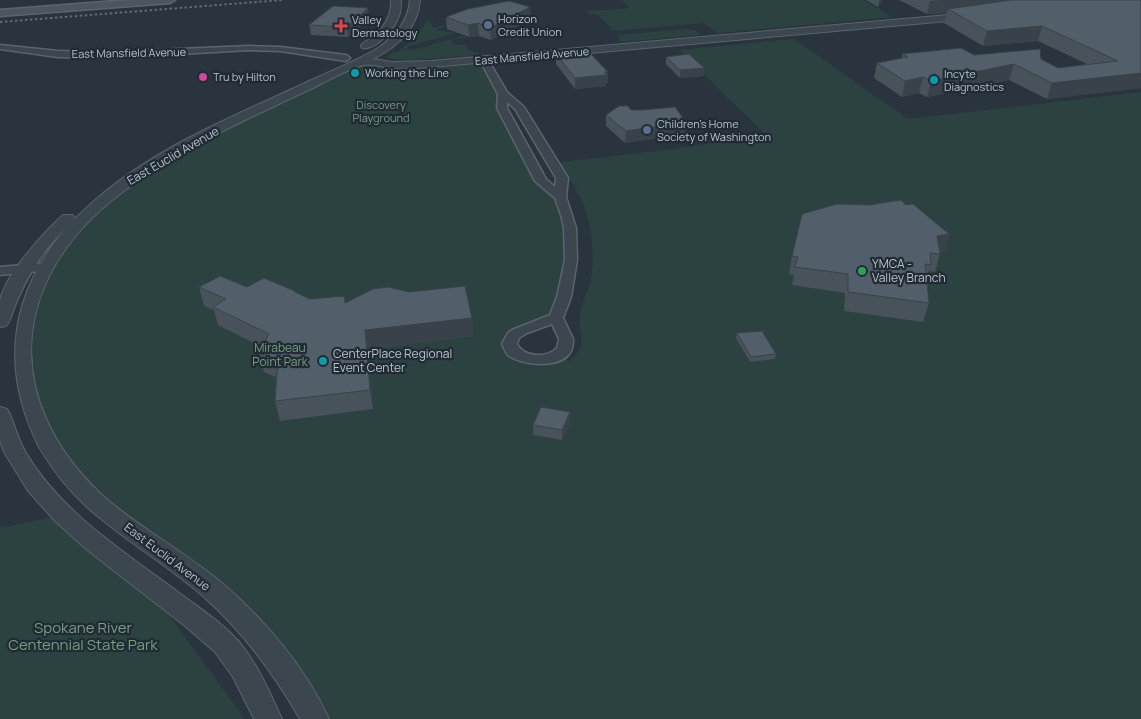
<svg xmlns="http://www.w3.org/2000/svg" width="1141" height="719" font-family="Manrope,sans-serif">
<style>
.green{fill:#2b4241}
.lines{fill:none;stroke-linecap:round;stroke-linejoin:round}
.minor-casing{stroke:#5a646d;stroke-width:3}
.tertiary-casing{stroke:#5a646d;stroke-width:2}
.secondary-casing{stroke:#5a646d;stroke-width:3}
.minor{fill:#3c464f;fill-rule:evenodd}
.tertiary{fill:#3c464f;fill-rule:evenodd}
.secondary{fill:#4b5662;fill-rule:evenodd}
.rail{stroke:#5f6a76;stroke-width:2;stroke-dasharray:2.5 2.5;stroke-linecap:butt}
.wall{fill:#47525b}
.shaded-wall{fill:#39424a}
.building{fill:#525f6a;stroke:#39424a}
.service-dot{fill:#5c6f8a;stroke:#212b35;stroke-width:2}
.health-dot{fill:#e0444e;stroke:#212b35;stroke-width:2}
.culture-dot{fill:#0f9aa8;stroke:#212b35;stroke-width:2}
.hotel-dot{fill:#d1479c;stroke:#212b35;stroke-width:2}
.leisure-dot{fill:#2e9e5b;stroke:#212b35;stroke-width:2}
.labels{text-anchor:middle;stroke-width:4.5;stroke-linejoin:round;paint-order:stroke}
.far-poi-label{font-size:11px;fill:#b9c1ca;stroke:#212b35;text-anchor:start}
.far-street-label{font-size:11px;fill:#b9c1ca;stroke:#212b35}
.far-park-label{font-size:11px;fill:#799d7f;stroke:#212b35}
.street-label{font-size:12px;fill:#b9c1ca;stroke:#212b35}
.poi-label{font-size:12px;fill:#b9c1ca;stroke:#212b35;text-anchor:start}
.park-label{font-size:12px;fill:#799d7f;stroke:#212b35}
.near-park-label{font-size:15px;fill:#799d7f;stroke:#212b35}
</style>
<rect width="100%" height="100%" fill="#29343f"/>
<g class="green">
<path d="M 622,0 L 863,0 L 893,17 L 717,33 L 704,23 L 613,31 L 597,14 L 590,14 L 586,11 L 630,8 Z"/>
<path d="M 427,21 L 436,24 L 430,25 L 434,27 L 447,25 L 437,30 L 455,33 L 407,47 L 409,48 L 400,50 L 416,37 Z"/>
<path d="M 688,29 L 695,30 L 700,35 L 620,42 L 617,35 Z"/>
<path d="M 462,36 L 467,38 L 450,39 L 453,45 L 466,45 C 469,53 479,53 487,54 C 470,55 396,64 386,57 C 393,48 420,51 432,45 L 432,44 Z"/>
<path d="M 794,39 L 908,119 L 1141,92 L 1141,719 L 315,719 L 263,639 L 108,513 L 26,399 L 32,294 L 92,210 L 168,156 L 344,68 L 376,63 L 484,60 L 503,94 L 502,109 L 541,180 L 560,197 L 570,228 L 556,318 L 511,338 L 521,357 L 560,354 L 569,361 C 591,344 577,337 580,316 C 581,304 588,292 591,279 C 595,256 592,221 581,199 C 575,187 567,175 560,162 L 674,149 L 765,134 L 679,50 Z"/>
<path d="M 61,515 L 149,584 L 168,614 L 245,719 L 0,719 L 0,526 L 5,527 Z"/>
</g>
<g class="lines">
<defs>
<g id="minor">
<path d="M 0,45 L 58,51 L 110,52 L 249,46 L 280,47 L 346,55 L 350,58 L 346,61 L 280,51 L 249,50 L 110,58 L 58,57 L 0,49 Z"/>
<path d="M 484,57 L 488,60 L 507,92 L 524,107 L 568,178 L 566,197 L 576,228 L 577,260 L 571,297 L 563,318 L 573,339 C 573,343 573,348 571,351 C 562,369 522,366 508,355 C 505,352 504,348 502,344 L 508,333 L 512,330 L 550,315 L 557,297 L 565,260 L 564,228 L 561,215 L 555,198 L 535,181 L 497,108 L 498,94 L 480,60 ZM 507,102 L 515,109 L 556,178 L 555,187 L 546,179 L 507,108 ZM 552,324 L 559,339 L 557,348 C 547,358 524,358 517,344 L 519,338 L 527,333 Z"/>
<path d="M 45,263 L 52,267 L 50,270 L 0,275 L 0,267 Z"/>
</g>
<g id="tertiary">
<path d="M 391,0 L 401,0 C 401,6 401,10 399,16 C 395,28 376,51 362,48 L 361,46 L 362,44 C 379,33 392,21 391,0 Z"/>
<path d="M 410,0 L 420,0 C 418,28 397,47 373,59 L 392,62 L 431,61 L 971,13 L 976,16 L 971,19 L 431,67 C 418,68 403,69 390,68 C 382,67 373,64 365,65 C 354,66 325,82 313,88 C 247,119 179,149 120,194 C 10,278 0,399 102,495 C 139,528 184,551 222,583 C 264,619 306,668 329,719 L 300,719 C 274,674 243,632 205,598 C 168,565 125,541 88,508 C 68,490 52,469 39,447 C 0,369 9,296 65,229 C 38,255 21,287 9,322 L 6,326 L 0,327 C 0,319 0,308 0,300 C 6,274 43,233 63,215 L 73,215 L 75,219 C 141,151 233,117 316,78 C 337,68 358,60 378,48 C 395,36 408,22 410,0 Z"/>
<path d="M 0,407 L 7,409 L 10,414 C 15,427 19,441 26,453 C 62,513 123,551 178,592 C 199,608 223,623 240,643 C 258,665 270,693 282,719 L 254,719 L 233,677 L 215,652 L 185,626 L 86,549 L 55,521 L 28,491 L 4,452 L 0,441 Z"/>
</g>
<path id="secondary" d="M 129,0 L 175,0 L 170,3 L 0,16 L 0,10 Z"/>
</defs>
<use href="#minor" class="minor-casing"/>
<use href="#tertiary" class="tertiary-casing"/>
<use href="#secondary" class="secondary-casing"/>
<use href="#minor" class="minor"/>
<use href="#tertiary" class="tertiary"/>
<use href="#secondary" class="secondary"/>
<path class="rail" d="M 0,22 L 282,0"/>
</g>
<g class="wall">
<path d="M 866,0 L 882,0 L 878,7 Z"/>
<path d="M 899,0 L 1141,0 L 1141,88 L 1047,99 L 1009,80 L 927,97 L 919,93 L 902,97 L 874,78 L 877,63 L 902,58 L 902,54 L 974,55 L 1041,59 L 1058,68 L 1087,64 L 1038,41 L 983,46 L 944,23 L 947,13 L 927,14 Z"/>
<path d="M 446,17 L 531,19 L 491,40 L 479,36 L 469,37 L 447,29 Z"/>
<path d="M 370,18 L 348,37 L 311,35 L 309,25 Z"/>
<path d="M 556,54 L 608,83 L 606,83 L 606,86 L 575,89 L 556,64 Z"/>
<path d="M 666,57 L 704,76 L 680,78 L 666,64 Z"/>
<path d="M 631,110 L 686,122 L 686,134 L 659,136 L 659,138 L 625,143 L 606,126 L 606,115 Z"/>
<path d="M 906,205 L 949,234 L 944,251 L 940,252 L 940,254 L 935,272 L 929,271 L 927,281 L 929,303 L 923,322 L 844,311 L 845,293 L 792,285 L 794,275 L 789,274 L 792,256 Z"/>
<path d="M 199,287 L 247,287 L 295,293 L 310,299 L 344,296 L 346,303 L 474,336 L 368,349 L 373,409 L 280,421 L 275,401 L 276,377 L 264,372 L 259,353 L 262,347 L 218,325 L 214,310 L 204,306 Z"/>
<path d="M 737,333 L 776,354 L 775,359 L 750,362 L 736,338 Z"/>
<path d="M 570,423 L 562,440 L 533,435 L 533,425 Z"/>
</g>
<g class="shaded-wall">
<path d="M 879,0 L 882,0 L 878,7 Z"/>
<path d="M 940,0 L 1034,0 L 948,9 L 947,13 L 927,14 L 930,1 Z"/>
<path d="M 530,7 L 531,19 L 491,40 L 490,28 Z"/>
<path d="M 368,8 L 370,18 L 348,37 L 347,27 Z"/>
<path d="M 478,23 L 479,36 L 469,37 L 468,25 Z"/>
<path d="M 1042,26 L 1038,41 L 983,46 L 987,31 Z"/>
<path d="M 1014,64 L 1009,80 L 927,97 L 931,81 Z"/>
<path d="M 704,68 L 704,76 L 680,78 L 680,70 Z"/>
<path d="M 604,72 L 608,72 L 608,83 L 606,83 L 606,86 L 575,89 L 575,78 Z"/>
<path d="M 1141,73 L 1141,88 L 1047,99 L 1052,83 Z"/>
<path d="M 923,77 L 919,93 L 902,97 L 905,81 Z"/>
<path d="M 686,122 L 686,134 L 659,136 L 659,138 L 625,143 L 626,131 L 659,124 Z"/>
<path d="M 949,234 L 944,251 L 933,253 L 937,236 Z"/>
<path d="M 472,318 L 474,336 L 368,349 L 373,409 L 370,390 L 365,330 Z"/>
<path d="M 570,412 L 570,423 L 562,440 L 562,430 Z"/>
</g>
<g class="building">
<path d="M 1011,0 L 1141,0 L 1141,73 L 1052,83 L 1014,64 L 931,81 L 923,77 L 905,81 L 877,63 L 908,57 L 902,54 L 961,48 L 974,55 L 1040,49 L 1041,59 L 1058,68 L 1118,61 L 1042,26 L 987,31 L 948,9 Z"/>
<path d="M 509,1 L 530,7 L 490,28 L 478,23 L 468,25 L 446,17 L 468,9 Z"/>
<path d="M 333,6 L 368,8 L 347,27 L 309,25 Z"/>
<path d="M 589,52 L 608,72 L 604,72 L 607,75 L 575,78 L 556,54 Z"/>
<path d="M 689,54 L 704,68 L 680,70 L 666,57 Z"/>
<path d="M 619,106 L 628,106 L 631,110 L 643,110 L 675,107 L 686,122 L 659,124 L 660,126 L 626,131 L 606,115 Z"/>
<path d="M 901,200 L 906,205 L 913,204 L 949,234 L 937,236 L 940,254 L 930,253 L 931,265 L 925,264 L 929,303 L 848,292 L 848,274 L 795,267 L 798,257 L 792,256 L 802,214 L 837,204 L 869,205 Z"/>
<path d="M 220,276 L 247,287 L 264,278 L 295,291 L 295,292 L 310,299 L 344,296 L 345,303 L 373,289 L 388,287 L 409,292 L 465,286 L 472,318 L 365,330 L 370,390 L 275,401 L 278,360 L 259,353 L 269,334 L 213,307 L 226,299 L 199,287 Z"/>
<path d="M 762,331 L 776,354 L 751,357 L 737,333 Z"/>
<path d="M 541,407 L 570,412 L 562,430 L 533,425 Z"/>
</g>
<g class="service-dot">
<circle cx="488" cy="25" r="5"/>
<circle cx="647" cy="130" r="5"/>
</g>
<path class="health-dot" d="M338.5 18.5h5v5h5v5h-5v5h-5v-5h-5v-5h5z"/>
<g class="culture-dot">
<circle cx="355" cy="73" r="5"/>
<circle cx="934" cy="80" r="5"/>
<circle cx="323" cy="361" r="5"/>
</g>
<circle class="hotel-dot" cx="203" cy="77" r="5"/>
<circle class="leisure-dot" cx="862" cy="271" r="5"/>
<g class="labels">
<g class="far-poi-label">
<text x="498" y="23">Horizon<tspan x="498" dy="13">Credit Union</tspan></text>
<text x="352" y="24">Valley<tspan x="352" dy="13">Dermatology</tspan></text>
<text x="365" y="77">Working the Line</text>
<text x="944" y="78">Incyte<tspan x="944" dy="13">Diagnostics</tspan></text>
<text x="213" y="81">Tru by Hilton</text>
<text x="657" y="128">Children's Home<tspan x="657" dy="13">Society of Washington</tspan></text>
</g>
<g class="far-street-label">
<text transform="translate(129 53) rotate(-1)" y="4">East Mansfield Avenue</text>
<text transform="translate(532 56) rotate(-5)" y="4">East Mansfield Avenue</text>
</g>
<g class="far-park-label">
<text x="381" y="109">Discovery<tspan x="381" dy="13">Playground</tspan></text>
</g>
<g class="street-label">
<text transform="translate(173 156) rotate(-30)" y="4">East Euclid Avenue</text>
<text transform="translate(167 557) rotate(37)" y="4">East Euclid Avenue</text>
</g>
<g class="poi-label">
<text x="872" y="268">YMCA -<tspan x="872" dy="14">Valley Branch</tspan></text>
<text x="333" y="358">CenterPlace Regional<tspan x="333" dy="14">Event Center</tspan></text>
</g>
<g class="park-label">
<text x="280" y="352">Mirabeau<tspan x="280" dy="14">Point Park</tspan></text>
</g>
<g class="near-park-label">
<text x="83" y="633">Spokane River<tspan x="83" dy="17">Centennial State Park</tspan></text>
</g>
</g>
</svg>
